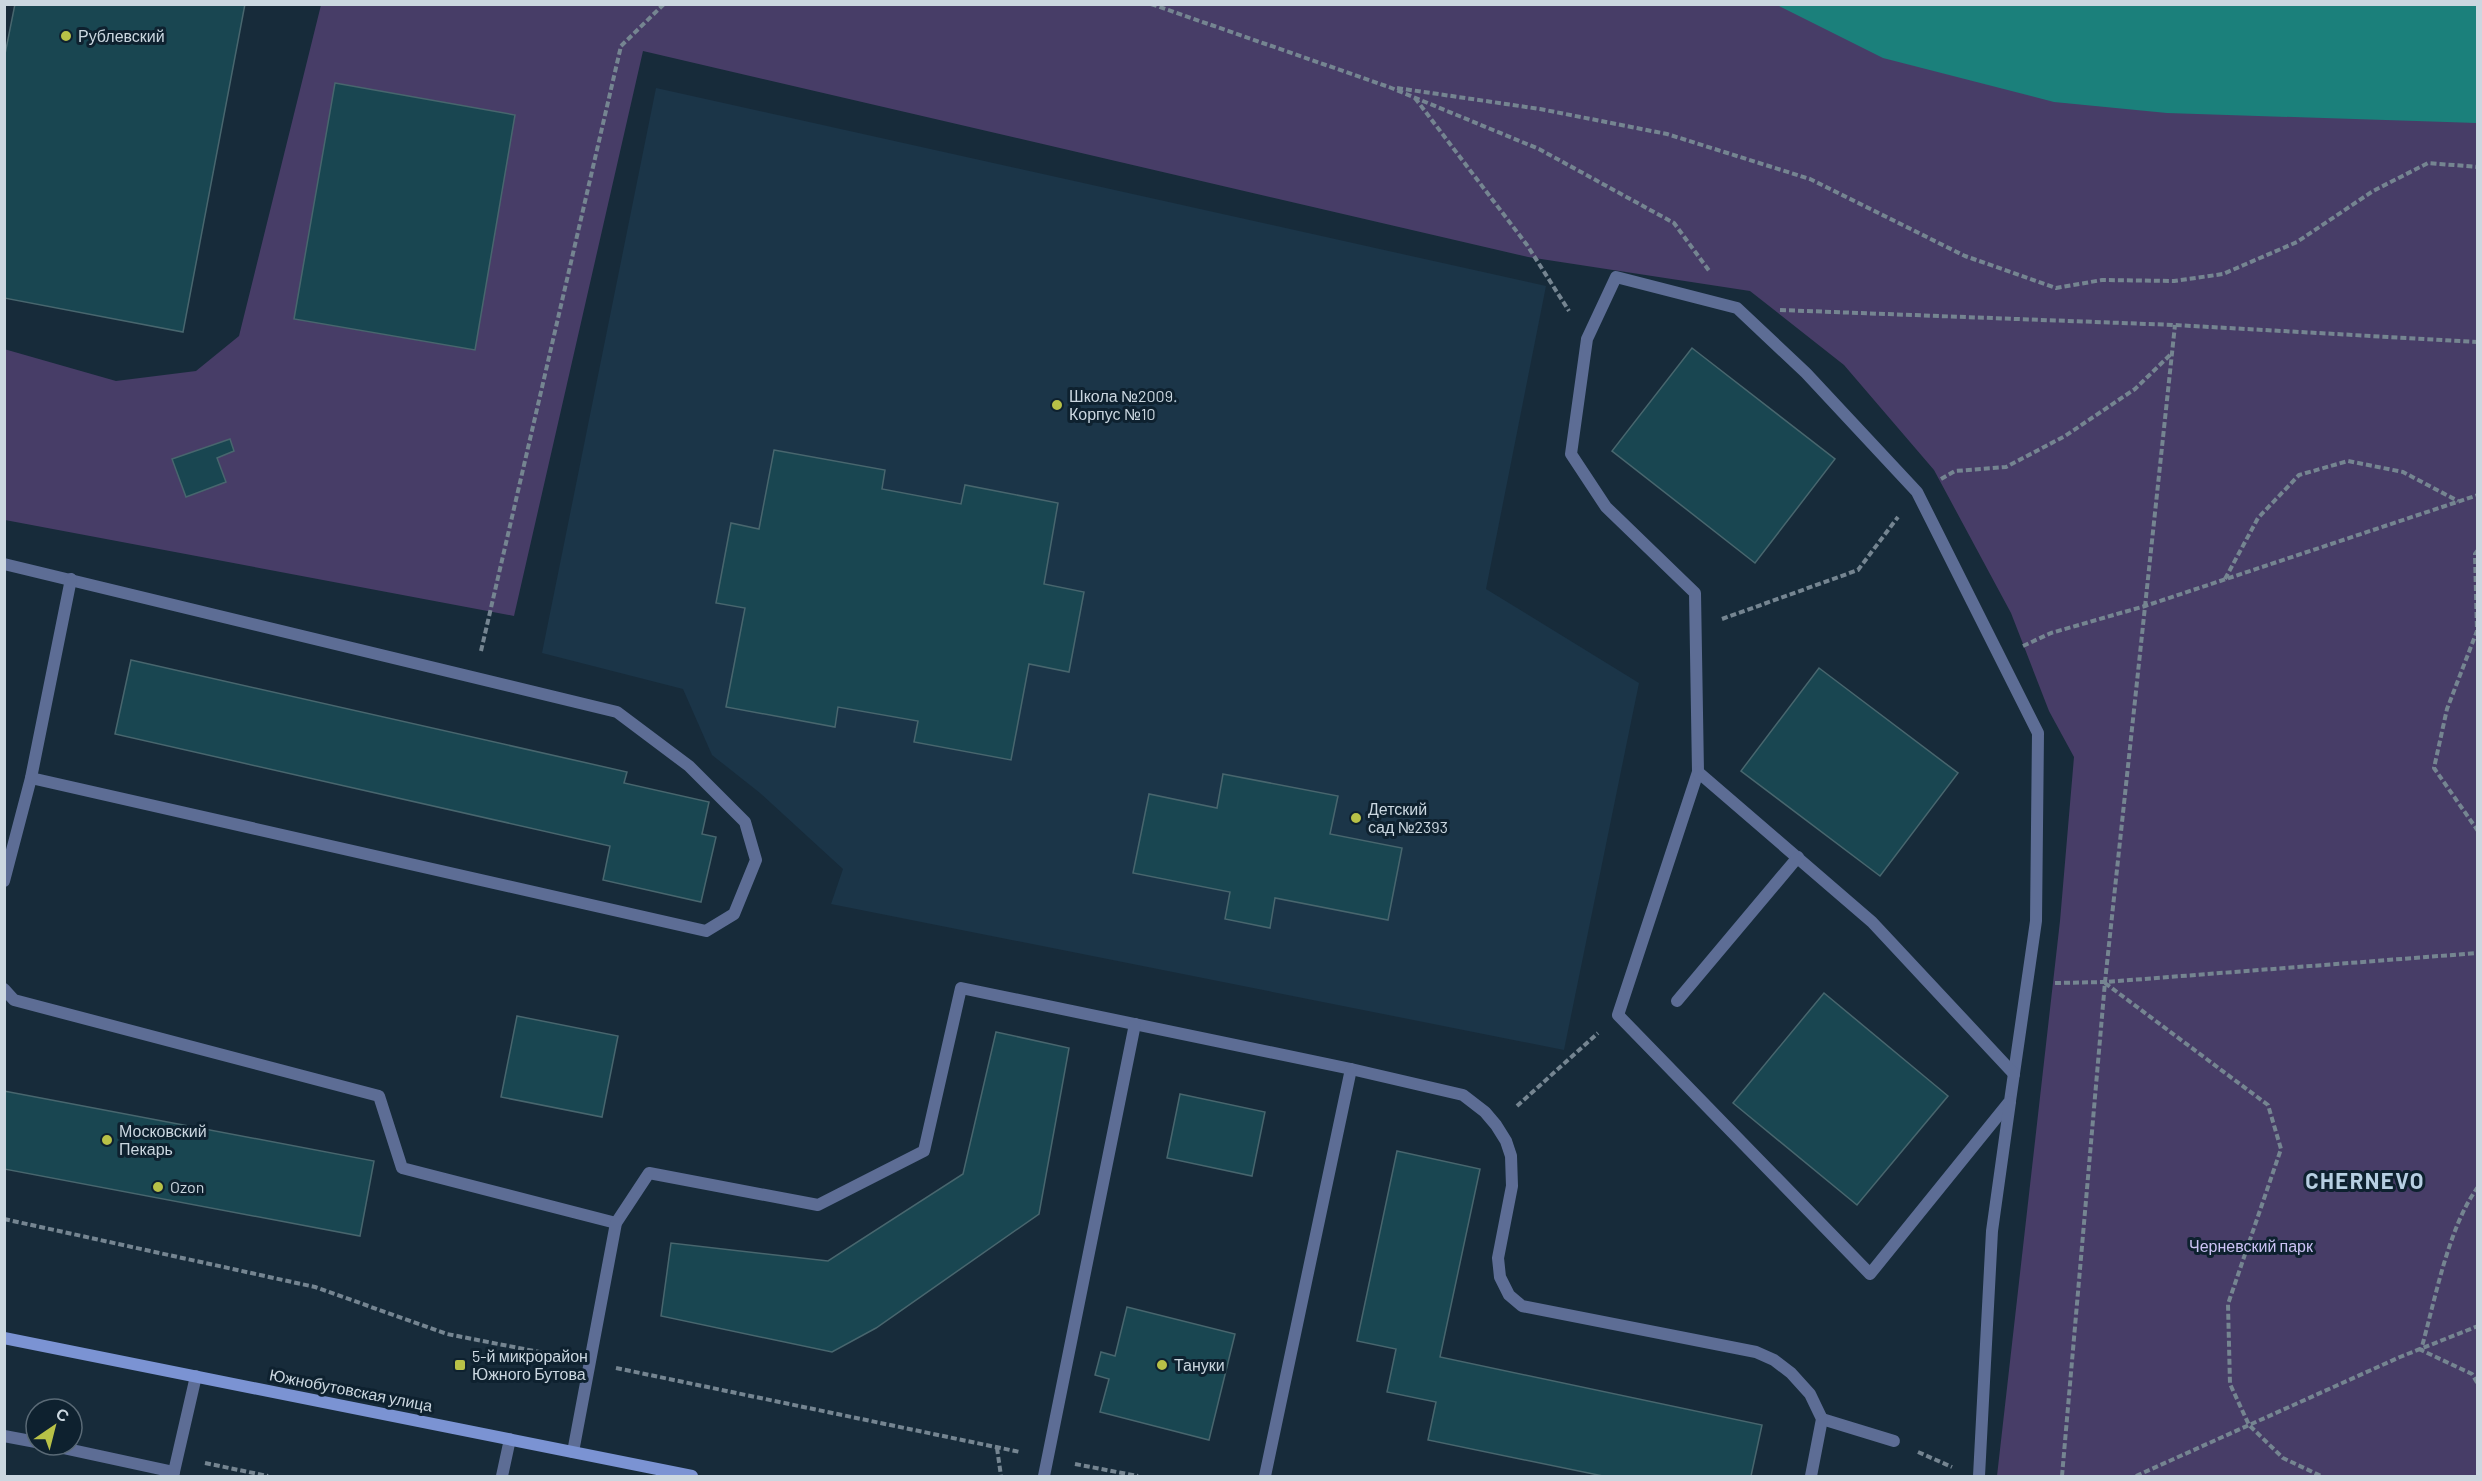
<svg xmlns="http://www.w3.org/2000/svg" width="2482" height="1481" font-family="Barlow,sans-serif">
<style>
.built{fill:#1b3548}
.green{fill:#473d67}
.water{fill:#1b807b}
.building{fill:#194651;stroke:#48666e;stroke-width:1.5}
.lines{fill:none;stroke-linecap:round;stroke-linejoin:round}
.path{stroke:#758591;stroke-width:4;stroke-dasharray:6 3;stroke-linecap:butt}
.lane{stroke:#5d6d95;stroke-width:12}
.secondary{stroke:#7b93d3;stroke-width:12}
.poi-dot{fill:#b8c147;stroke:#0e212f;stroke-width:2}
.labels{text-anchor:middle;stroke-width:6;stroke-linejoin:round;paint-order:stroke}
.poi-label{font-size:16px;fill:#cbd7e0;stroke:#0e212f;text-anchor:start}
.park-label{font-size:16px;fill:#ccc3f5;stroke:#0e212f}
.street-label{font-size:16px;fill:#cbd7e0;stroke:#0e212f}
.district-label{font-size:22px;font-weight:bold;letter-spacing:1.5px;fill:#b7cfe2;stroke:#0e212f}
</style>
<rect width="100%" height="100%" fill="#172b3a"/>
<path class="built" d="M 656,88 L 1546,286 L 1486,589 L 1639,683 L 1564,1050 L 831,904 L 843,869 L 760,793 L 712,755 L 683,689 L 542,653 Z"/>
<path class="green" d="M 321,5 L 2477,5 L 2477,1476 L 1997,1476 L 2060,921 L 2074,757 L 2049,711 L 2011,613 L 1934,470 L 1844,365 L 1750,291 L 1528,257 L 643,51 L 514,616 L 5,520 L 4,349 L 116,381 L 196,371 L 239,336 Z"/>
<path class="water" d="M 1777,5 L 2477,5 L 2477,123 L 2167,113 L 2054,102 L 1883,58 Z"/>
<g class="building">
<path d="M 15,4 L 245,4 L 183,332 L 4,298 L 4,59 Z"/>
<path d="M 335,83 L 515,115 L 475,350 L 294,319 Z"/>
<path d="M 1692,348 L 1835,459 L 1755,563 L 1612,451 Z"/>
<path d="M 230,439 L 234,451 L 217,458 L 226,482 L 186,497 L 172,459 Z"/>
<path d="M 774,450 L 885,470 L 882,489 L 961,504 L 965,485 L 1058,503 L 1044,584 L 1084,592 L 1069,672 L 1029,664 L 1011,760 L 914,742 L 918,721 L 838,707 L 835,727 L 726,707 L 745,608 L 716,603 L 731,523 L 759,529 Z"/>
<path d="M 131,660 L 627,772 L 624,783 L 709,802 L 702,834 L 716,837 L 701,902 L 603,880 L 610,846 L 115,734 Z"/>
<path d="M 1819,668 L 1958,773 L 1880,876 L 1741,771 Z"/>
<path d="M 1223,774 L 1338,796 L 1330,834 L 1402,848 L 1388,920 L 1275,898 L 1270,928 L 1225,919 L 1230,892 L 1133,873 L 1149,794 L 1217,808 Z"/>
<path d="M 1824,993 L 1948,1096 L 1857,1205 L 1733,1103 Z"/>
<path d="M 517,1016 L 618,1036 L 602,1117 L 501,1097 Z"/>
<path d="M 996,1032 L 1069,1048 L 1039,1214 L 876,1328 L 832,1352 L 661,1316 L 671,1243 L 828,1261 L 963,1174 Z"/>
<path d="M 4,1091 L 374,1161 L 360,1236 L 4,1169 Z"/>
<path d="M 1180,1094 L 1265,1112 L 1252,1176 L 1167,1158 Z"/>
<path d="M 1397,1151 L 1480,1169 L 1440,1357 L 1762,1425 L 1751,1476 L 1603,1476 L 1428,1440 L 1436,1402 L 1387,1392 L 1396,1349 L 1357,1341 Z"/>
<path d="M 1127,1307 L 1235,1334 L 1209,1440 L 1100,1412 L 1109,1379 L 1095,1375 L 1101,1352 L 1115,1356 Z"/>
</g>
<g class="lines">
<g class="path">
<path d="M 1151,4 L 1389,87 L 1539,149 L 1674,223 L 1710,272"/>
<path d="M 1397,88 L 1540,109 L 1667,134 L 1810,179 L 1965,256 L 2056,288 L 2102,280 L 2174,281 L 2223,274 L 2297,242 L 2373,191 L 2428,163 L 2478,167"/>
<path d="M 1415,98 L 1527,245 L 1569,311"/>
<path d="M 1780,310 L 2175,325 L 2478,342"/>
<path d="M 1941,479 L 1955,471 L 2006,467 L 2065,436 L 2135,389 L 2171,354"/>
<path d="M 2478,550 L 2475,554 L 2477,631 L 2447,709 L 2434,768 L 2478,831"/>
<path d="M 2225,579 L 2258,518 L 2299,475 L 2348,461 L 2403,472 L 2458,501"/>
<path d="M 1722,619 L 1858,570 L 1898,517"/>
<path d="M 2023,646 L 2051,633 L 2145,606 L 2478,495"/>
<path d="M 481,651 L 621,46 L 664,4"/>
<path d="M 2055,983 L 2105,982 L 2478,953"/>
<path d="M 2105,983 L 2268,1105 L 2281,1149 L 2228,1304 L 2230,1384 L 2249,1425 L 2283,1458 L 2321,1476"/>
<path d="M 1517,1106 L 1598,1033"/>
<path d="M 2478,1187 C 2448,1227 2435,1301 2421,1350 L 2472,1374 L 2478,1384"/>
<path d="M 4,1219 L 315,1287 L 447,1334 L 565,1357"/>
<path d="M 616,1368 L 1020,1452"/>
<path d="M 997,1448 L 1001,1476"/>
<path d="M 1918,1452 L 1952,1467"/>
<path d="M 205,1463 L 268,1476"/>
<path d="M 1075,1464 L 1138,1476"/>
<path d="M 2062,1476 L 2105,982 L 2175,325"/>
<path d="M 2136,1476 L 2400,1357 L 2478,1326"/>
</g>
<g class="lane">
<path d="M 1616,277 L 1737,308 L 1806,373 L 1917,492 L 2038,733 L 2036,921 L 2010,1101 L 1870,1274 L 1618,1015 L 1698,772 L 1695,593 L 1606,507 L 1571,454 L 1587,339 Z"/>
<path d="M 4,564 L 617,712 L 689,766 L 745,822 L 756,860 L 734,914 L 706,931 L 31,778"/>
<path d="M 1698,772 L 1872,922 L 2014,1074"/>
<path d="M 4,881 L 31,778 L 71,579"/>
<path d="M 4,989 L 14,1000 L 379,1096 L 402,1168 L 616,1223"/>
<path d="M 1677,1001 L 1798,857"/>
<path d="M 1822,1419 L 1894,1441"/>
<path d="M 4,1436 L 36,1442"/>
<path d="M 49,1445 L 174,1472"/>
<path d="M 573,1452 L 616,1223 L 649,1173 L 818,1205 L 924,1151 L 961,988 L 1351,1069 L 1463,1095 L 1485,1112 L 1496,1125 L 1506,1141 L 1511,1156 L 1512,1186 L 1498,1258 L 1500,1277 L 1509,1295 L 1522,1306 L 1756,1352 L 1774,1360 L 1791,1373 L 1810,1394 L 1822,1419 L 1811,1476"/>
<path d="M 173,1476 L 196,1376"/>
<path d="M 502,1476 L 510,1439"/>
<path d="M 1044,1476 L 1135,1024"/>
<path d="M 1265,1476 L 1351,1069"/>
<path d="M 1979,1476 L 1992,1231 L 2010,1102"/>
</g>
<path class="secondary" d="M 4,1338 L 692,1476"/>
</g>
<g class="poi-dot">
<circle cx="66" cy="36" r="6"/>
<circle cx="1057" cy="405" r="6"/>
<circle cx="1356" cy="818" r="6"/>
<circle cx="107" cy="1140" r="6"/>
<circle cx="158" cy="1187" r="6"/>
<rect x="454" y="1359" width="12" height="12" rx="3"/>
<circle cx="1162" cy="1365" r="6"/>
</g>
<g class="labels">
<g class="poi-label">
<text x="78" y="42">Рублевский</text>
<text x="1069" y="402">Школа №2009.<tspan x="1069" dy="18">Корпус №10</tspan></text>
<text x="1368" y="815">Детский<tspan x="1368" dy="18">сад №2393</tspan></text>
<text x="119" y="1137">Московский<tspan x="119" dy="18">Пекарь</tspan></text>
<text x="170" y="1193">Ozon</text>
<text x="472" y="1362">5-й микрорайон<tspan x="472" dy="18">Южного Бутова</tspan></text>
<text x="1174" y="1371">Тануки</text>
</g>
<g class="park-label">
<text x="2251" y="1252">Черневский парк</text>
</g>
<g class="street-label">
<text transform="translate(351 1390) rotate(11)" y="6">Южнобутовская улица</text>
</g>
<g class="district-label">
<text x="2365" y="1189">CHERNEVO</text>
</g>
</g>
<rect width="2482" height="1481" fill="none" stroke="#cbd7e0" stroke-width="12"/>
<g transform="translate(54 1427) rotate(35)"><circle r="28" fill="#0e212f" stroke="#5a6a76" stroke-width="1.5"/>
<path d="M0-4.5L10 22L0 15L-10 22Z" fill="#b8c147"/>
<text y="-9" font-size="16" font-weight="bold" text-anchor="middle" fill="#cbd7e0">С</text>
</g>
</svg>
